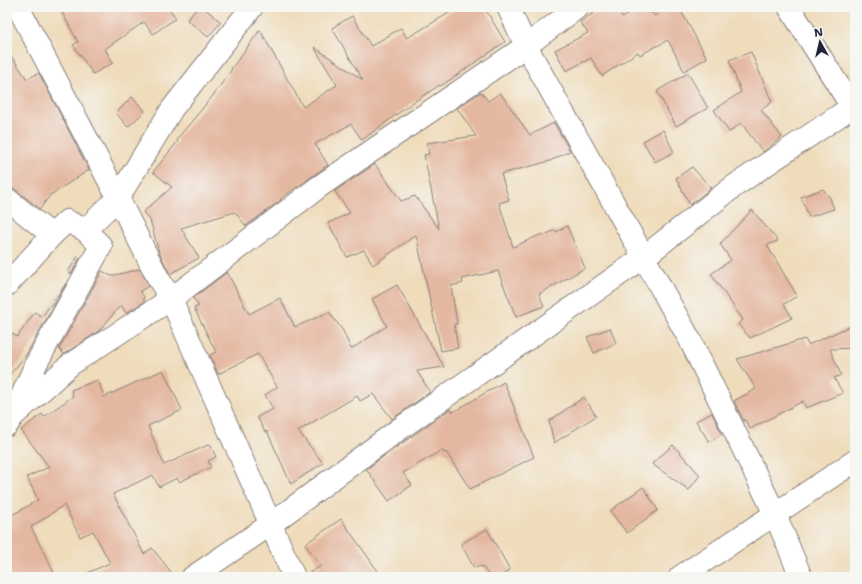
<svg xmlns="http://www.w3.org/2000/svg" width="862" height="584" font-family="'Shantell Sans',sans-serif">
<style>
.building{fill:#e4b7a0}
.lines{fill:none;stroke-linecap:round;stroke-linejoin:round}
.minor-casing{stroke:#887f7b;stroke-width:24}
.minor{stroke:#fff;stroke-width:22}
</style>
<rect width="100%" height="100%" fill="#f6f6f2"/>
<filter id="ink" filterUnits="userSpaceOnUse"><feTurbulence type="fractalNoise" baseFrequency=".025" numOctaves="2"/><feDisplacementMap in="SourceGraphic" scale="8" xChannelSelector="R" yChannelSelector="G"/><feConvolveMatrix kernelMatrix="1 2 1 2 8 2 1 2 1" color-interpolation-filters="sRGB"/></filter>
<filter id="wash" filterUnits="userSpaceOnUse"><feTurbulence type="fractalNoise" baseFrequency=".012" numOctaves="4" result="noise"/><feDisplacementMap in="SourceGraphic" scale="16" xChannelSelector="R" yChannelSelector="G"/><feGaussianBlur stdDeviation="0.9" result="paint"/><feColorMatrix in="noise" values="0 0 0 0 0 0 0 0 0 0 0 0 0 0 0 0 0 1.4 0 .05"/><feComposite in="paint" operator="in"/></filter>
<g filter="url(#wash)">
<rect width="100%" height="100%" fill="#efdcbb"/>
<g id="blocks">
<g class="building">
<path d="M 59,7 L 168,7 L 176,18 L 153,34 L 144,22 L 105,49 L 113,63 L 93,74 L 73,45 L 78,42 Z"/>
<path d="M 198,7 L 203,7 L 221,22 L 208,37 L 187,20 Z"/>
<path d="M 459,7 L 484,7 L 505,42 L 441,86 L 440,85 L 412,103 L 362,140 L 351,124 L 315,144 L 328,165 L 280,199 L 281,200 L 246,226 L 235,212 L 181,228 L 199,258 L 170,274 L 159,252 L 150,220 L 143,212 L 172,187 L 153,172 L 178,141 L 177,139 L 221,86 L 220,86 L 232,69 L 231,69 L 260,30 L 303,107 L 337,85 L 314,47 L 363,80 L 332,28 L 352,16 L 371,46 L 401,28 L 407,38 Z"/>
<path d="M 603,7 L 615,7 L 623,18 L 635,7 L 646,7 L 655,16 L 665,7 L 678,7 L 681,11 L 707,58 L 684,71 L 668,40 L 640,55 L 638,52 L 602,76 L 591,58 L 566,71 L 555,50 L 588,33 L 580,22 Z"/>
<path d="M 7,50 L 27,79 L 39,73 L 89,170 L 52,194 L 51,194 L 40,209 L 15,189 L 7,187 Z"/>
<path d="M 751,52 L 772,102 L 761,110 L 782,137 L 763,152 L 741,123 L 729,132 L 714,110 L 741,92 L 729,60 Z"/>
<path d="M 688,73 L 708,108 L 676,126 L 657,91 Z"/>
<path d="M 481,92 L 488,101 L 500,93 L 530,135 L 554,123 L 570,151 L 550,161 L 501,174 L 509,200 L 499,203 L 513,247 L 542,234 L 543,236 L 555,230 L 556,232 L 567,226 L 585,268 L 539,294 L 544,306 L 516,317 L 498,271 L 462,279 L 463,283 L 451,286 L 457,324 L 454,324 L 458,348 L 441,351 L 416,235 L 373,265 L 364,250 L 347,257 L 328,223 L 350,213 L 335,191 L 375,164 L 401,201 L 415,196 L 439,229 L 424,155 L 429,154 L 427,143 L 476,136 L 457,108 Z"/>
<path d="M 132,97 L 145,111 L 128,127 L 116,113 Z"/>
<path d="M 663,130 L 674,152 L 655,162 L 643,141 Z"/>
<path d="M 692,167 L 711,188 L 690,205 L 676,178 Z"/>
<path d="M 823,189 L 830,198 L 834,209 L 809,217 L 801,197 Z"/>
<path d="M 752,210 L 778,241 L 767,245 L 797,296 L 784,304 L 792,318 L 750,338 L 738,324 L 743,320 L 711,274 L 731,260 L 720,244 Z"/>
<path d="M 78,256 L 80,258 L 71,274 L 68,272 Z"/>
<path d="M 140,269 L 149,286 L 140,291 L 144,297 L 144,302 L 126,313 L 121,305 L 99,331 L 64,354 L 59,349 L 102,271 L 111,276 Z"/>
<path d="M 227,272 L 249,314 L 280,298 L 295,327 L 329,312 L 343,331 L 351,349 L 387,326 L 372,299 L 397,285 L 444,367 L 417,371 L 430,392 L 392,419 L 373,394 L 360,401 L 357,396 L 298,431 L 323,463 L 291,484 L 267,431 L 265,432 L 257,417 L 273,409 L 265,395 L 277,387 L 258,354 L 218,374 L 210,355 L 216,352 L 194,308 L 199,306 L 193,298 Z"/>
<path d="M 67,282 L 26,355 L 7,378 L 7,329 L 17,337 L 35,312 L 42,317 Z"/>
<path d="M 855,324 L 855,348 L 830,349 L 841,375 L 834,378 L 843,393 L 806,408 L 803,401 L 750,429 L 745,420 L 744,421 L 734,401 L 756,389 L 737,359 L 805,339 L 808,345 Z"/>
<path d="M 610,328 L 616,343 L 594,353 L 587,337 Z"/>
<path d="M 163,370 L 182,410 L 148,426 L 164,465 L 210,444 L 216,457 L 208,461 L 211,467 L 179,482 L 177,478 L 159,487 L 153,475 L 113,494 L 144,554 L 152,548 L 175,577 L 78,577 L 110,563 L 93,531 L 80,537 L 64,505 L 31,527 L 56,577 L 7,577 L 7,518 L 38,500 L 27,477 L 49,467 L 21,430 L 42,414 L 44,417 L 73,396 L 71,390 L 98,380 L 104,397 Z"/>
<path d="M 504,382 L 534,457 L 470,489 L 446,452 L 444,453 L 442,450 L 403,473 L 412,485 L 389,501 L 366,469 L 450,409 L 453,412 Z"/>
<path d="M 584,397 L 596,416 L 554,443 L 549,421 Z"/>
<path d="M 712,413 L 722,434 L 709,442 L 696,421 Z"/>
<path d="M 673,445 L 700,475 L 689,490 L 652,464 Z"/>
<path d="M 643,487 L 658,510 L 627,533 L 610,511 Z"/>
<path d="M 341,519 L 382,577 L 306,577 L 306,575 L 321,566 L 305,544 Z"/>
<path d="M 487,529 L 510,570 L 499,577 L 490,577 L 482,566 L 474,568 L 461,544 Z"/>
</g>
</g>
</g>
<g filter="url(#ink)">
<use href="#blocks" fill-opacity="0" stroke="#887f7b" stroke-width="1"/>
<g class="lines">
<defs>
<g id="minor">
<path d="M 18,7 L 118,198 L 158,278 L 171,299 L 294,577"/>
<path d="M 508,7 L 526,46 L 690,340 L 775,514 L 801,577"/>
<path d="M 789,7 L 852,107"/>
<path d="M 7,199 L 52,235"/>
<path d="M 85,230 L 118,198 L 172,109 L 252,7"/>
<path d="M 7,285 L 52,235 L 67,221 L 85,230 L 101,246 L 37,362 L 16,409"/>
<path d="M 7,425 L 13,416 L 71,364 L 171,299 L 320,186 L 526,46 L 578,7"/>
<path d="M 193,577 L 271,524 L 398,430 L 644,257 L 733,187 L 855,105"/>
<path d="M 680,577 L 855,461"/>
</g>
</defs>
<use href="#minor" class="minor-casing"/>
<use href="#minor" class="minor"/>
</g>
</g>
<rect width="862" height="584" fill="none" stroke="#f6f6f2" stroke-width="24"/>
<g transform="translate(820 42) rotate(352)" stroke="#f6f6f2" stroke-width="3" paint-order="stroke">
<path d="M0-3L7 15L0 10L-7 15Z" fill="#22223b"/>
<text y="-6" font-size="11" font-weight="bold" text-anchor="middle" fill="#22223b">N</text>
</g>
</svg>
